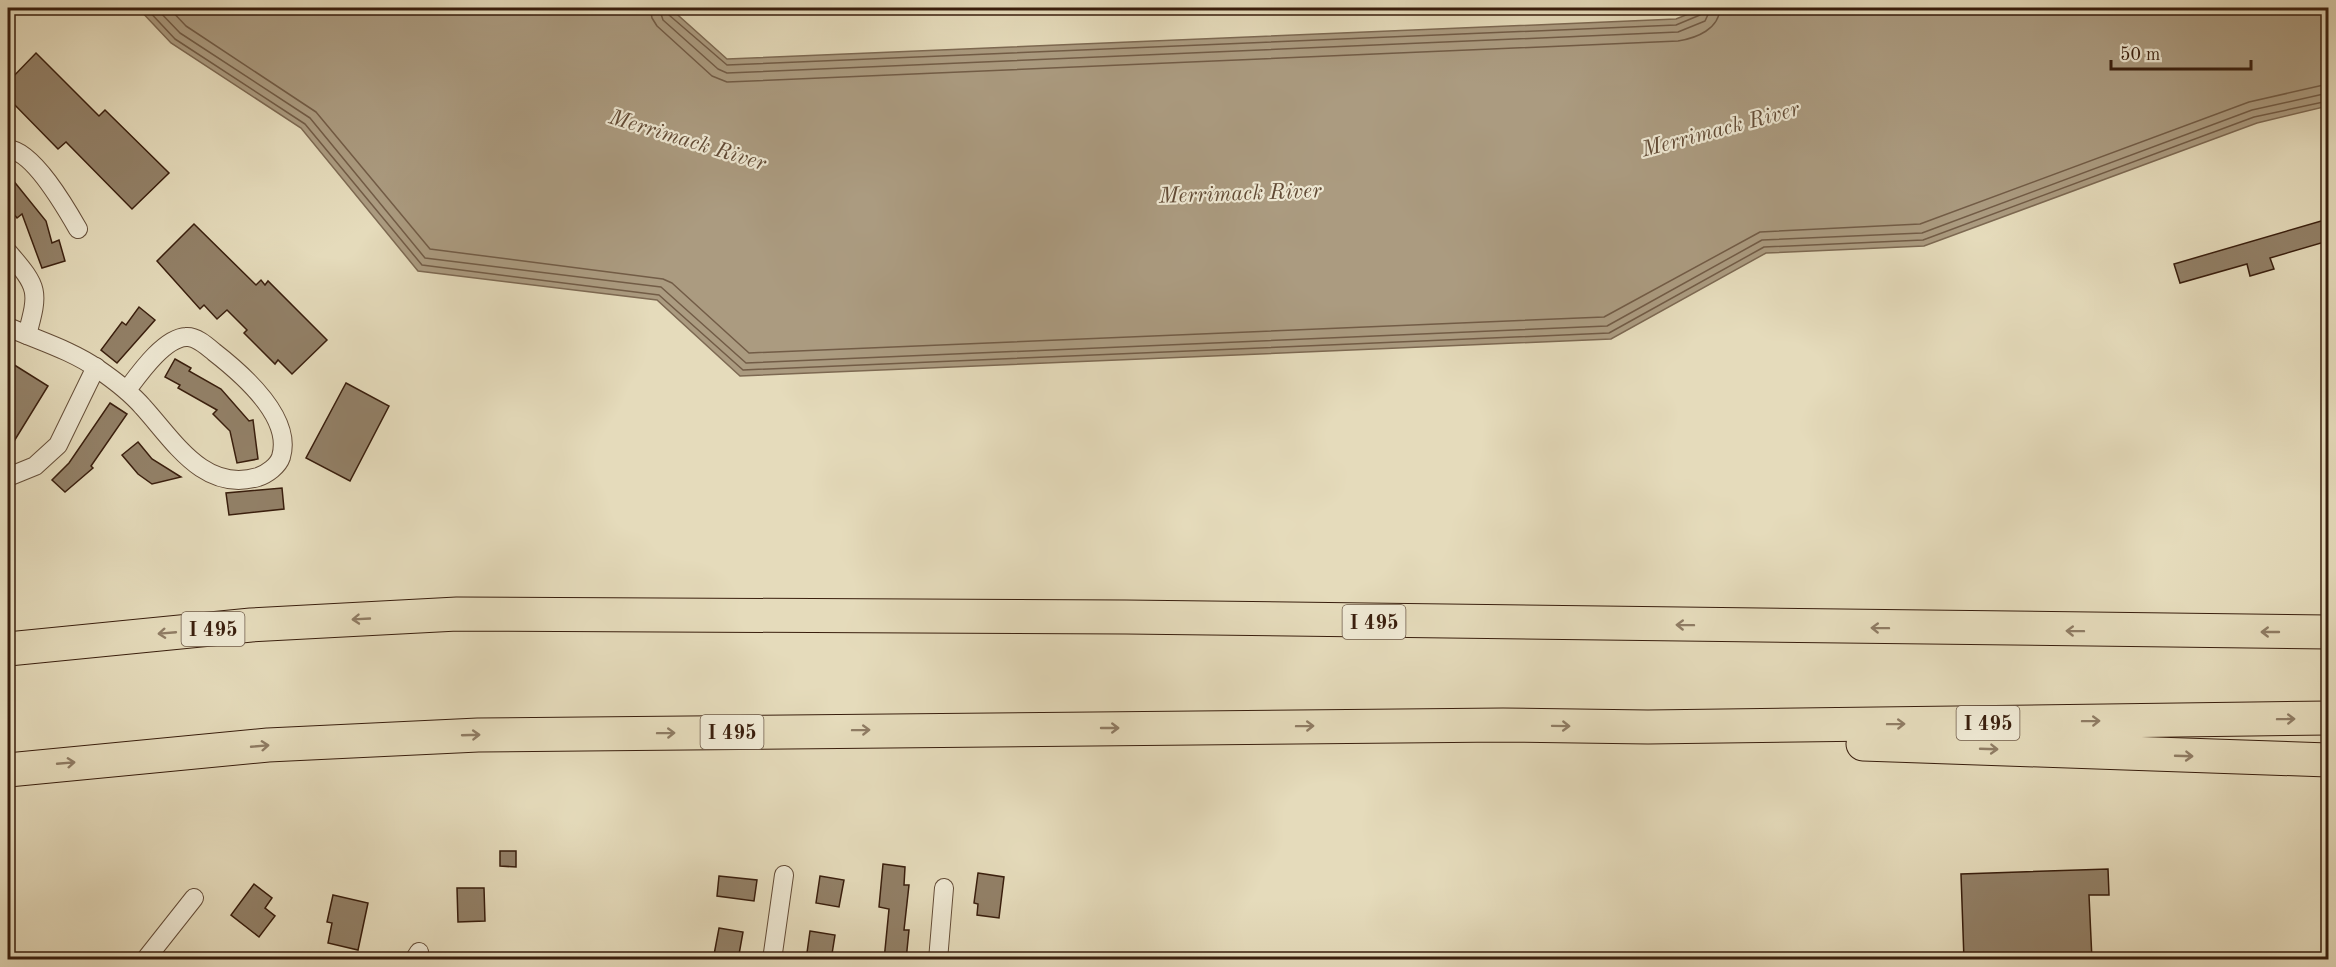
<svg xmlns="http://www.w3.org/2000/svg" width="2336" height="967" font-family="'Old Standard TT',serif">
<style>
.water{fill:#ab9b80;stroke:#7d6952;stroke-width:1.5}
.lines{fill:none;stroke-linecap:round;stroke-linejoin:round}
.shore{stroke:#725c46;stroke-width:1.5}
.building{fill:#928067;stroke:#391e0d;stroke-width:1.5}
.minor-casing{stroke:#644d38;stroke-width:20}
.motorway-casing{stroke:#391e0d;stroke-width:35}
.minor{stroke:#eee8d3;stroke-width:18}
.motorway{stroke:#e5dbbb;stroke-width:33}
.oneway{stroke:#8f7c64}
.labels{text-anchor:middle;stroke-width:4.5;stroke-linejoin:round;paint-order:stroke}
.shield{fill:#eee8d3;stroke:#6f5b48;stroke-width:1.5}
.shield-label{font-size:20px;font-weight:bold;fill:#391e0d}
.water-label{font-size:22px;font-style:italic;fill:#614a35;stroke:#eee8d3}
</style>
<rect width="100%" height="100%" fill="#e5dbbb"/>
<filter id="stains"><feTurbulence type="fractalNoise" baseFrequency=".00333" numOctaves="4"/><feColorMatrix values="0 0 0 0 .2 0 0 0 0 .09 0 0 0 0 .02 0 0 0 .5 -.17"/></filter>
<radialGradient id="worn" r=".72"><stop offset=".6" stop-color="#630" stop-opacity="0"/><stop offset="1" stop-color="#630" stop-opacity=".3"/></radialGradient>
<path class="water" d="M 138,8 L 670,8 L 727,59 L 1676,19 L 1703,8 L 2328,8 L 2328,106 L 2257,123 L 1924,246 L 1766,253 L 1611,339 L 740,376 L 657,300 L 418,271 L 301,128 L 171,43 Z"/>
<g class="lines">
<g class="shore">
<path d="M 146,8 L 175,39 L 305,124 L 422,265 L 659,295 L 743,370 L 1609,333 L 1764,247 L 1923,240 L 2254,117 L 2328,101"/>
<path d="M 156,8 L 180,33 L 310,118 L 425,258 L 661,287 L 746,363 L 1607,326 L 1762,240 L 1922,233 L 2252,110 L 2328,93"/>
<path d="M 169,8 L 186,26 L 316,112 L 430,249 L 663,279 L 672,283 L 749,353 L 1604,317 L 1760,232 L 1920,224 L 2249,102 L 2328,84"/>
<path d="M 650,8 L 652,18 L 657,26 L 712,76 L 727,82 L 1678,41 C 1697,38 1719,29 1720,8"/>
<path d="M 659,8 L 663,20 L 718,69 L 727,73 L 1678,32 L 1705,21 L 1711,8"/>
<path d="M 667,8 L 669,15 L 727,65 L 1676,25 L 1700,15 L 1703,8"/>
</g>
</g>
<g class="building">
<path d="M 36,53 L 99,116 L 105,110 L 169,173 L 132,209 L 66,142 L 58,149 L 8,98 L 8,82 Z"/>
<path d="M 8,174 L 46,221 L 52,243 L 59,240 L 65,261 L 42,268 L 22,214 L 17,218 L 8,207 Z"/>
<path d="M 2328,219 L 2328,241 L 2270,258 L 2274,269 L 2250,276 L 2247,264 L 2180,283 L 2174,264 Z"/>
<path d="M 194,224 L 256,285 L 261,280 L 265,285 L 268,281 L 327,340 L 292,374 L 278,360 L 275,364 L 244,333 L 247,330 L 227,310 L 217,319 L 204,305 L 200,309 L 157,261 Z"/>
<path d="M 139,307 L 155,320 L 117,363 L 101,350 L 122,322 L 126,325 Z"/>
<path d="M 175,359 L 191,368 L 189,371 L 221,389 L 249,421 L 253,420 L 258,459 L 237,463 L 230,431 L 213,414 L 217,410 L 178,388 L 180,385 L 165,377 Z"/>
<path d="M 8,361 L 48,386 L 8,451 Z"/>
<path d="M 346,383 L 389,406 L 350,481 L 306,458 Z"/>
<path d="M 110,403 L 127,414 L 91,466 L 93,468 L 65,492 L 52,480 L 69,463 Z"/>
<path d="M 138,442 L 152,459 L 181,477 L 152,484 L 138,474 L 122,455 Z"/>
<path d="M 282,488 L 284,509 L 229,515 L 226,493 Z"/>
<path d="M 500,851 L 516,851 L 516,867 L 500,866 Z"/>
<path d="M 883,864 L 905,867 L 904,885 L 909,885 L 904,930 L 909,930 L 906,960 L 884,960 L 889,909 L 879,907 Z"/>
<path d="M 2108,869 L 2109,895 L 2089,895 L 2092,960 L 1964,960 L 1961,874 Z"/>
<path d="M 978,873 L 1004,877 L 999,918 L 977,915 L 978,904 L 974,903 Z"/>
<path d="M 719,876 L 757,880 L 754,901 L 717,896 Z"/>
<path d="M 820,876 L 844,880 L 839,907 L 816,903 Z"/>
<path d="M 254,884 L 272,898 L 265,908 L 275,916 L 259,937 L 231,915 Z"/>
<path d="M 457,888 L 484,888 L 485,921 L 458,922 Z"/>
<path d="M 333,895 L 368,903 L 358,950 L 328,943 L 332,923 L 327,922 Z"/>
<path d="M 719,928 L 743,932 L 738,960 L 713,960 Z"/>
<path d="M 810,931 L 835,935 L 831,960 L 806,960 Z"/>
</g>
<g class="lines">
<defs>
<g id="minor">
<path d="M 8,149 C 33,151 66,208 78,229"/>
<path d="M 8,252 C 39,288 39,291 27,335"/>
<path d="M 8,327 C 37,340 71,350 98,369 C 114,380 130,392 143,407 C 174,441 204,493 258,477 C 267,474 278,466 281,457 C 293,417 241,373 214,352 C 207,346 196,336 186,337 C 164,338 139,374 127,390"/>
<path d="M 8,477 L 35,466 L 58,445 L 96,367"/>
<path d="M 145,960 L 194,898"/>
<path d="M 414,960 L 419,952"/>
<path d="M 772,960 L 784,875"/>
<path d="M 938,960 L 944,888"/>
</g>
<g id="motorway">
<path d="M 8,649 L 251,625 L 457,614 L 1126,617 L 2328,632"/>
<path d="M 1863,744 L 2328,760"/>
<path d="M 8,770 L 268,745 L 478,735 L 1503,725 L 1648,727 L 2328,718"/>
</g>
</defs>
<use href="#minor" class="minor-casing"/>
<use href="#motorway" class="motorway-casing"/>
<use href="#minor" class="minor"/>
<use href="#motorway" class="motorway"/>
</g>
<defs><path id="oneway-shaft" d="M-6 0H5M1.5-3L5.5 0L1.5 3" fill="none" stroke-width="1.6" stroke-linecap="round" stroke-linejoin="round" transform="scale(1.5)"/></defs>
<g class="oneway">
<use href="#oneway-shaft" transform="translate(361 619) rotate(177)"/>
<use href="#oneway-shaft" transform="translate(1685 625) rotate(-179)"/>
<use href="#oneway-shaft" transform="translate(1880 628) rotate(-179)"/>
<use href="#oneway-shaft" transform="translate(2075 631) rotate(-179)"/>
<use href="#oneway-shaft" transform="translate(2270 632) rotate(-180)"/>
<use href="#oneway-shaft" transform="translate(167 633) rotate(175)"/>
<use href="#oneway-shaft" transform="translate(2286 719) rotate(-1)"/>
<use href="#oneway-shaft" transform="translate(2091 721) rotate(-1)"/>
<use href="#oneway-shaft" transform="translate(1896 724) rotate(-1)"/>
<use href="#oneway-shaft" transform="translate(1305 726) rotate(-1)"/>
<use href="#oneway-shaft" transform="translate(1561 726) rotate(1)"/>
<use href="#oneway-shaft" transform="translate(1110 728)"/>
<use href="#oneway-shaft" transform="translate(861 730) rotate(-1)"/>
<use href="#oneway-shaft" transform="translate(666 733) rotate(-1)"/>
<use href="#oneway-shaft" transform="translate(471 735) rotate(-2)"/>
<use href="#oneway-shaft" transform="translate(260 746) rotate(-5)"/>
<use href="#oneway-shaft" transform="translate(1989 749) rotate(2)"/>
<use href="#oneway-shaft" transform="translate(2184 756) rotate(2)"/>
<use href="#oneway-shaft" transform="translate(66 763) rotate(-5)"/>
</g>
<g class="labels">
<g class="shield">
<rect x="1342.5" y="605" width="63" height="34" rx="4.5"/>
<rect x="181.5" y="612" width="63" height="34" rx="4.5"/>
<rect x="1956.5" y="706" width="63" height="34" rx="4.5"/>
<rect x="700.5" y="715" width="63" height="34" rx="4.5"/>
</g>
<g class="shield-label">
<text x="1374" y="629">I 495</text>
<text x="213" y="636">I 495</text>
<text x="1988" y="730">I 495</text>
<text x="732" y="739">I 495</text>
</g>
<g class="water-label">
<text transform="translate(1720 128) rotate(-15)" y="8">Merrimack River</text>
<text transform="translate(688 139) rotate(17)" y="8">Merrimack River</text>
<text transform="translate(1240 192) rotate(-2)" y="8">Merrimack River</text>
</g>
</g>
<rect width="2336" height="967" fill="none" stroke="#e5dbbb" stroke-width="30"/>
<rect x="9" y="9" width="2318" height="949" fill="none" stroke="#391e0d" stroke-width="3"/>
<rect x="15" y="15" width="2306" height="937" fill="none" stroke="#391e0d" stroke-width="1.5"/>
<path d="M2111 60v9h140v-9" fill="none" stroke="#391e0d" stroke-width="3"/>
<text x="2120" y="60" font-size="18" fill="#391e0d" stroke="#eee8d3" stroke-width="4.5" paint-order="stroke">50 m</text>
<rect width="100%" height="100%" filter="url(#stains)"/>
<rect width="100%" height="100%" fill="url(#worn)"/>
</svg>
